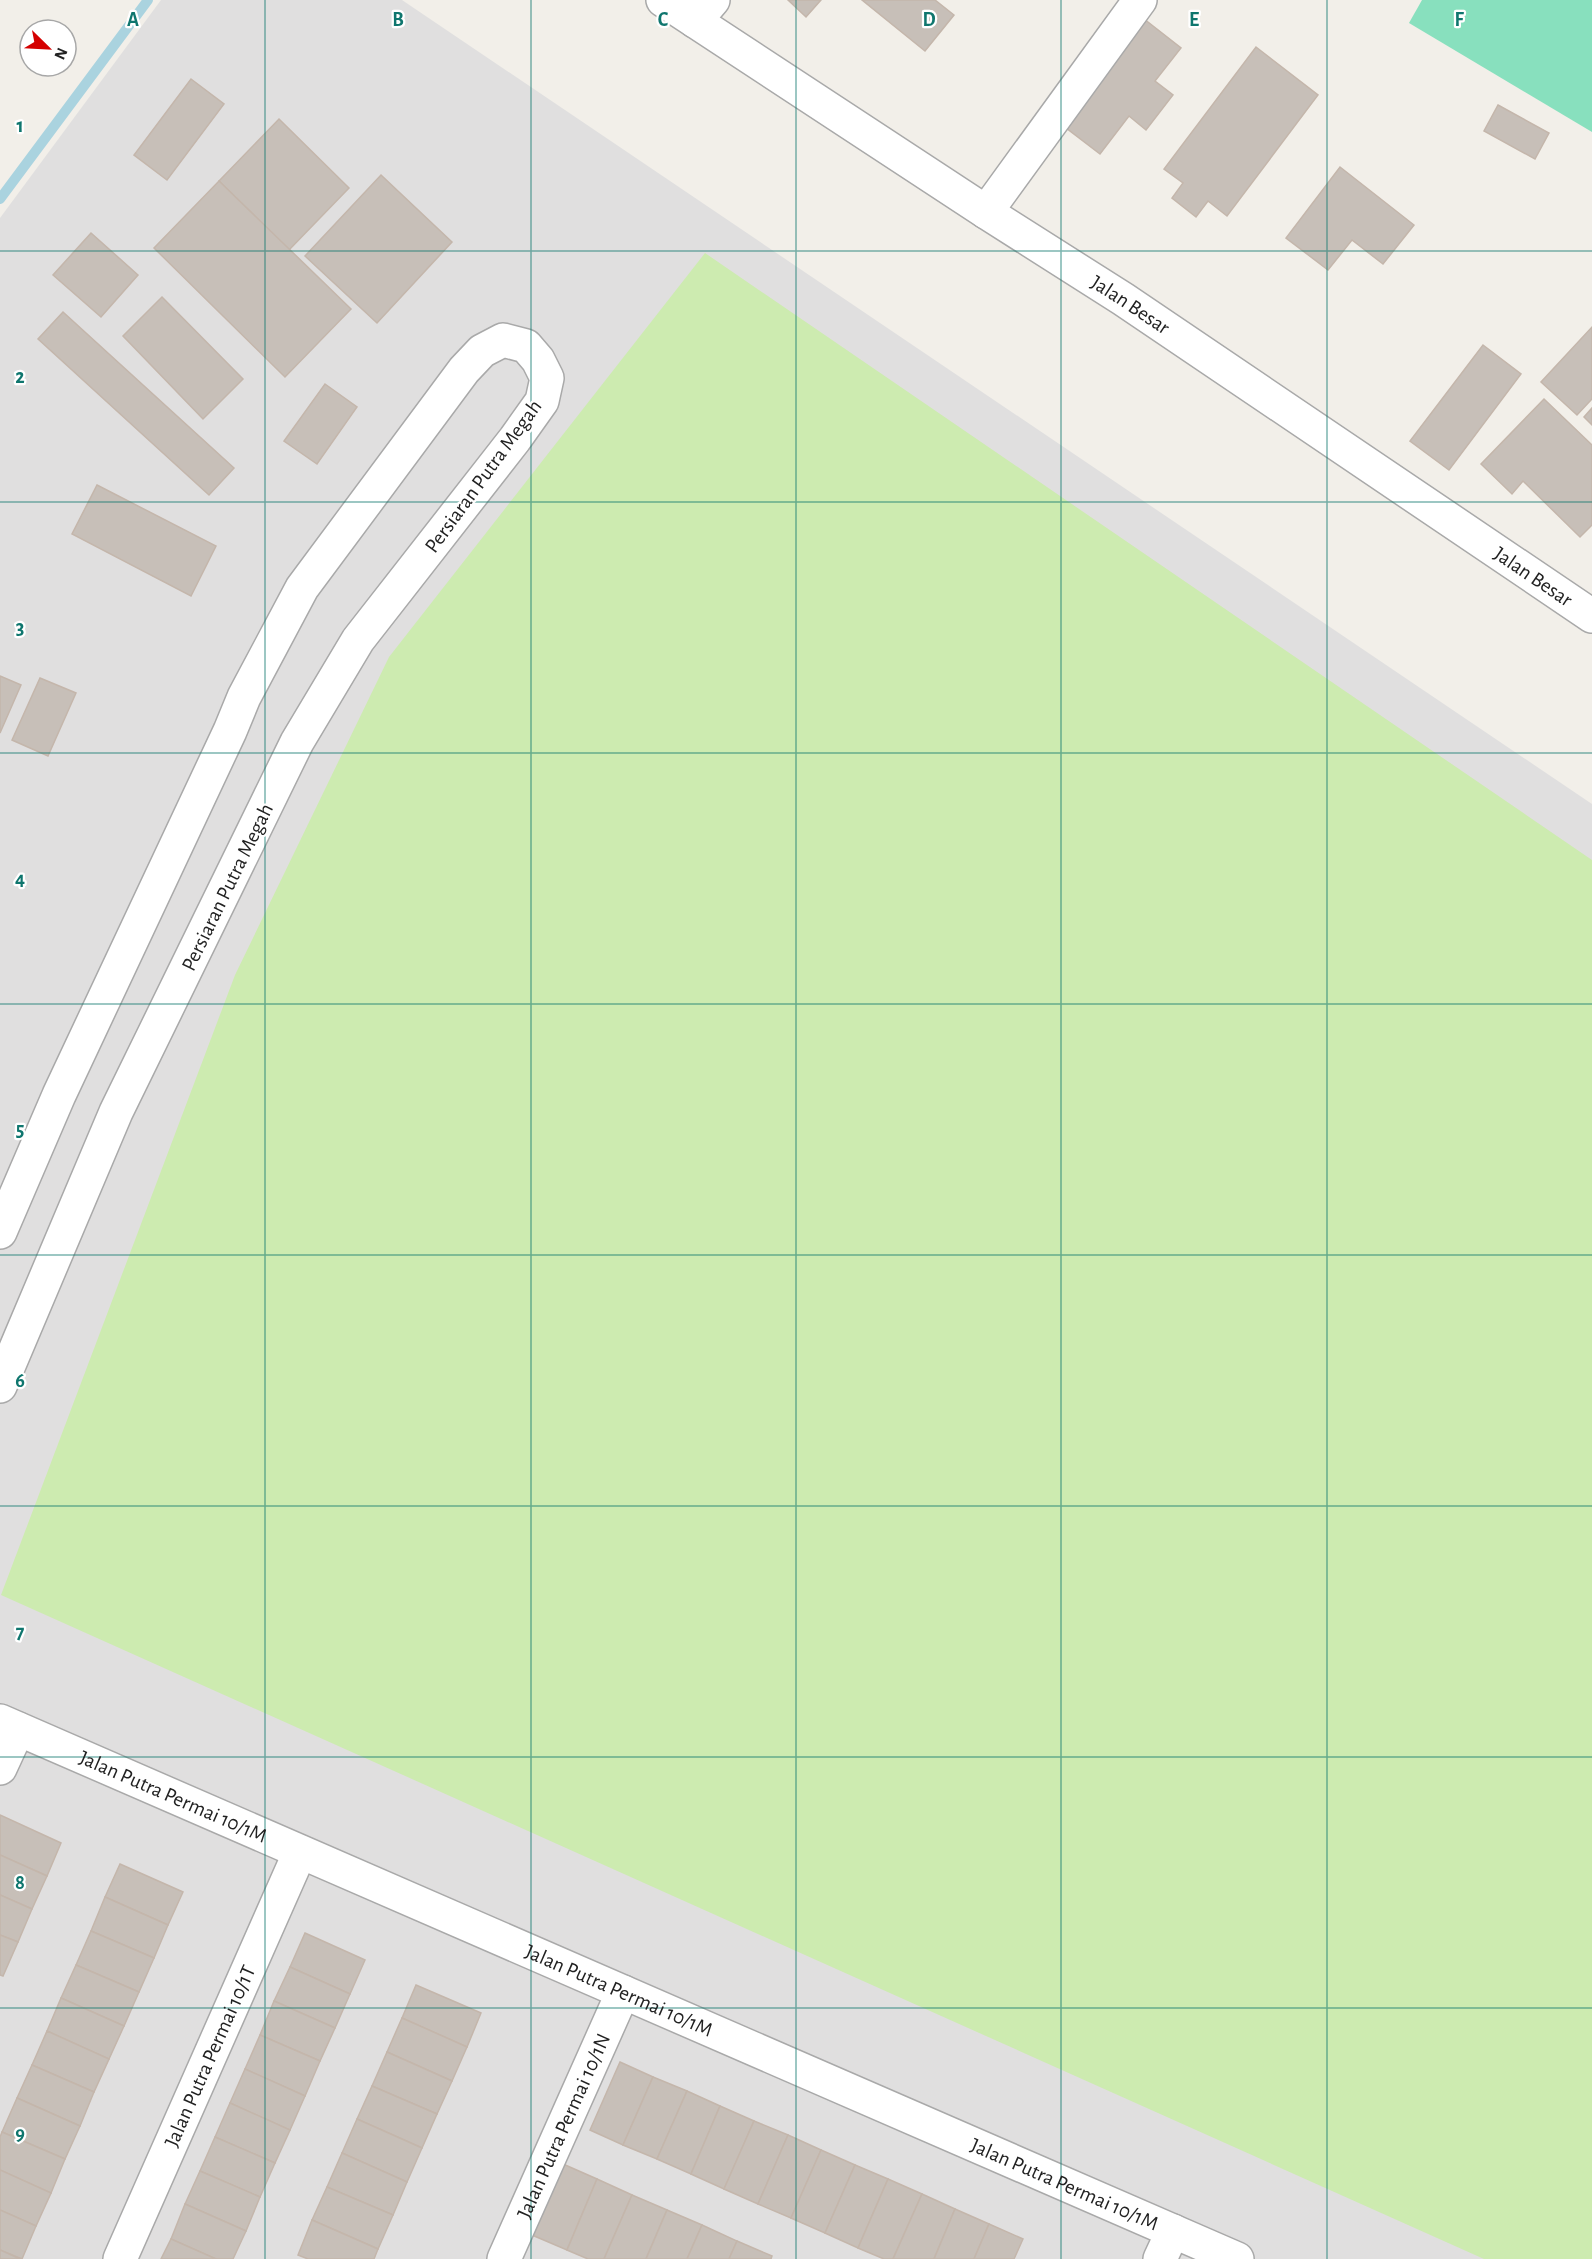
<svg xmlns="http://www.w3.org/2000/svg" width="1592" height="2259" font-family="'Alegreya Sans',sans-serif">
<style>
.residential{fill:#e0dfdf}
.grass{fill:#cdebb0}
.pitch{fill:#88e0be}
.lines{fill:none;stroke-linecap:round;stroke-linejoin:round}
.stream{stroke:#aad3df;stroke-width:10}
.building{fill:#c7bfb8;stroke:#c4b6ab;stroke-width:1.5}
.minor-casing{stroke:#a9a9a9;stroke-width:36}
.tertiary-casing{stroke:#a9a9a9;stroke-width:36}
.minor{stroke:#fff;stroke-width:33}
.tertiary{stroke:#fff;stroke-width:33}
.grid{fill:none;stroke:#0f766e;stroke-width:1.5;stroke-opacity:0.55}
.labels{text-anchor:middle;stroke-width:4.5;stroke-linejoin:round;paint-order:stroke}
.street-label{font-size:21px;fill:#222;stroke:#fff}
.grid-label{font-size:20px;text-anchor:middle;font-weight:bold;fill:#0f766e;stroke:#fff;stroke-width:4.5;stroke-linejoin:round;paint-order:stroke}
</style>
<rect width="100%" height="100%" fill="#f2efe9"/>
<path class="residential" d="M 161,0 L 402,0 L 1592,804 L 1592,2259 L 0,2259 L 0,218 Z"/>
<path class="grass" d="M 705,253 L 1592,860 L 1592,2259 L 1484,2259 L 1,1595 L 235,975 L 389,657 Z"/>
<path class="pitch" d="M 1422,0 L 1592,0 L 1592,132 L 1409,23 Z"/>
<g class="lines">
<path class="stream" d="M 0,199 L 148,0"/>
</g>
<g class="building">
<path d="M 788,0 L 821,0 L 806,17 Z"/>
<path d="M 862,0 L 935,0 L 954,15 L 925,51 Z"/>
<path d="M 1139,15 L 1181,48 L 1155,81 L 1173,95 L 1146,130 L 1129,116 L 1100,154 L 1057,121 Z"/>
<path d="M 1256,47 L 1318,95 L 1227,216 L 1208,201 L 1196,217 L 1172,198 L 1183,183 L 1164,169 Z"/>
<path d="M 191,79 L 224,104 L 167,180 L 134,155 Z"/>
<path d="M 1498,105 L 1549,133 L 1535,159 L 1484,131 Z"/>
<path d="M 279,119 L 349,188 L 289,250 L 219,181 Z"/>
<path d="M 1340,167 L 1414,225 L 1383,264 L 1352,240 L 1328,270 L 1286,238 Z"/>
<path d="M 381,175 L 452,242 L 377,323 L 305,256 Z"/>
<path d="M 219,181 L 351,309 L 285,377 L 154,248 Z"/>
<path d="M 91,233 L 138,275 L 101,317 L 53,275 Z"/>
<path d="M 162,297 L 243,379 L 203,419 L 123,336 Z"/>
<path d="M 63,312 L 234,468 L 209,495 L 38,339 Z"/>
<path d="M 1592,327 L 1592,399 L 1577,415 L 1541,382 Z"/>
<path d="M 1483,345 L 1521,374 L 1449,470 L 1410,441 Z"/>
<path d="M 325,384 L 357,407 L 317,464 L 284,441 Z"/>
<path d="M 1544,399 L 1592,445 L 1592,525 L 1580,537 L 1523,481 L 1512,494 L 1481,464 Z"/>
<path d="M 1592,408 L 1592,425 L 1584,417 Z"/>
<path d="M 97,485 L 216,546 L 191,596 L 72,534 Z"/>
<path d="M 0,676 L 21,685 L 0,733 Z"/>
<path d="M 40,678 L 76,693 L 48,756 L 12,740 Z"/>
<path d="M 0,1815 L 61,1843 L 47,1876 L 0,1855 Z"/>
<path d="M 0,1855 L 47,1876 L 32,1909 L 0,1895 Z"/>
<path d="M 120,1864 L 183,1892 L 168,1925 L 105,1897 Z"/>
<path d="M 0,1895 L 32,1909 L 18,1942 L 0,1935 Z"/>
<path d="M 105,1897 L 168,1925 L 154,1958 L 91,1931 Z"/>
<path d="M 91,1931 L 154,1958 L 139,1992 L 76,1965 Z"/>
<path d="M 305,1933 L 365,1960 L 350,1994 L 290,1967 Z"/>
<path d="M 0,1935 L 18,1942 L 3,1976 L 0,1975 Z"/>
<path d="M 76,1965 L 139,1992 L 124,2026 L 61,1998 Z"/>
<path d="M 290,1967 L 350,1994 L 335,2028 L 274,2001 Z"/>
<path d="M 416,1985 L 481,2013 L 467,2047 L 402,2018 Z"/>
<path d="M 61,1998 L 124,2026 L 109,2059 L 47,2031 Z"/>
<path d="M 274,2001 L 335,2028 L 320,2061 L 260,2035 Z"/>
<path d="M 402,2018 L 467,2047 L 452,2081 L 387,2052 Z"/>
<path d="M 47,2031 L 109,2059 L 94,2092 L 32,2065 Z"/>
<path d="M 260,2035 L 320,2061 L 305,2096 L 245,2069 Z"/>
<path d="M 387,2052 L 452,2081 L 437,2114 L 372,2086 Z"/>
<path d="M 620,2062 L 653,2077 L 623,2145 L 590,2130 Z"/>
<path d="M 32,2065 L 94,2092 L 80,2126 L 17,2098 Z"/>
<path d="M 245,2069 L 305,2096 L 290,2130 L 230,2103 Z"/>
<path d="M 653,2077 L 687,2091 L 657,2159 L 623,2145 Z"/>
<path d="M 372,2086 L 437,2114 L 422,2148 L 357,2119 Z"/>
<path d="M 687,2091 L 720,2106 L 691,2174 L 657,2159 Z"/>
<path d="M 17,2098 L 80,2126 L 65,2159 L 2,2132 Z"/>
<path d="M 230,2103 L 290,2130 L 275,2163 L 215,2137 Z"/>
<path d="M 720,2106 L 754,2121 L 724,2189 L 691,2174 Z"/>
<path d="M 357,2119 L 422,2148 L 407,2182 L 342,2153 Z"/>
<path d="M 754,2121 L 788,2135 L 758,2204 L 724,2189 Z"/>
<path d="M 2,2132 L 65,2159 L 51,2193 L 0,2170 L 0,2137 Z"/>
<path d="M 788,2135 L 821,2150 L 791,2218 L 758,2204 Z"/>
<path d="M 215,2137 L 275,2163 L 260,2197 L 200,2171 Z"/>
<path d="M 821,2150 L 855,2165 L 825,2233 L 791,2218 Z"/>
<path d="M 342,2153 L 407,2182 L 393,2215 L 327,2187 Z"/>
<path d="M 563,2164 L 597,2179 L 567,2250 L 532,2235 Z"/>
<path d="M 855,2165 L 888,2179 L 858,2248 L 825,2233 Z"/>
<path d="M 0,2170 L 51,2193 L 36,2226 L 0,2210 Z"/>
<path d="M 200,2171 L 260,2197 L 246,2231 L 185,2204 Z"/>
<path d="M 597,2179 L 632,2195 L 604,2259 L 588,2259 L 567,2250 Z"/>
<path d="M 888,2179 L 922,2194 L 893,2259 L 884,2259 L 858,2248 Z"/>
<path d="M 327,2187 L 393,2215 L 378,2249 L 312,2220 Z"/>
<path d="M 922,2194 L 955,2209 L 934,2259 L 893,2259 Z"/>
<path d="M 632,2195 L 667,2210 L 646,2259 L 604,2259 Z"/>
<path d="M 185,2204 L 246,2231 L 233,2259 L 216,2259 L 171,2239 Z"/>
<path d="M 955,2209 L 989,2224 L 974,2259 L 934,2259 Z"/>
<path d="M 0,2210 L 36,2226 L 22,2259 L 0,2250 Z"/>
<path d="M 667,2210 L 702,2225 L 687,2259 L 646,2259 Z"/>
<path d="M 312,2220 L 378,2249 L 374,2259 L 308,2259 L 298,2255 Z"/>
<path d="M 989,2224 L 1023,2239 L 1014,2259 L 974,2259 Z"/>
<path d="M 702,2225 L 737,2241 L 729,2259 L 687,2259 Z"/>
<path d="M 171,2239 L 216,2259 L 161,2259 Z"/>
<path d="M 737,2241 L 772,2256 L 771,2259 L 729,2259 Z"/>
<path d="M 0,2250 L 20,2259 L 0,2259 Z"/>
</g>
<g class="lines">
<defs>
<g id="minor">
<path d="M 695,21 L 713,0"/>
<path d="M 986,212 L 1140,0"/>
<path id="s1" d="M 0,1721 L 1237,2259"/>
<path d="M 0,1768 L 18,1729"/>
<path id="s2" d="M 120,2259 L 300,1852"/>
<path id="s3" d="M 504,2259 L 623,1992"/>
<path d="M 1160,2259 L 1173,2231"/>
</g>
<g id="tertiary">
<path id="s4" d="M 663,0 L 986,212 L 1123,299 L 1592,616"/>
<path d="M 0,1232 L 59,1095 L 230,731 L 244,697 L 302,588 L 464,370 L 482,351 L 503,340 L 526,346 L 538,360 L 547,378 L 542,401 L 515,439 L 358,640 L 297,742 L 116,1112 L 0,1386"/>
</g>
</defs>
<use href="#minor" class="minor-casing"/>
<use href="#tertiary" class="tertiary-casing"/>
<use href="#minor" class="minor"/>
<use href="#tertiary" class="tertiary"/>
</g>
<path class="grid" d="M 265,0 L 265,2259M 531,0 L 531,2259M 796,0 L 796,2259M 1061,0 L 1061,2259M 1327,0 L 1327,2259M 0,251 L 1592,251M 0,502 L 1592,502M 0,753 L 1592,753M 0,1004 L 1592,1004M 0,1255 L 1592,1255M 0,1506 L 1592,1506M 0,1757 L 1592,1757M 0,2008 L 1592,2008"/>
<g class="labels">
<g class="street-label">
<text dy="7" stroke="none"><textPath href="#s4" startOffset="558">Jalan Besar</textPath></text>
<text transform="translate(483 476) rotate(-54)" y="7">Persiaran Putra Megah</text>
<text dy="7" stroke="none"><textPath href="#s4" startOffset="1044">Jalan Besar</textPath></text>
<text transform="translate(227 887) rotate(-64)" y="7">Persiaran Putra Megah</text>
<text dy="7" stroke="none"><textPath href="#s1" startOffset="189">Jalan Putra Permai 10/1M</textPath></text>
<text dy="7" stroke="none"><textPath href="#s1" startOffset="675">Jalan Putra Permai 10/1M</textPath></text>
<text dy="7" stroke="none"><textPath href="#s2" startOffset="222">Jalan Putra Permai 10/1T</textPath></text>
<text dy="7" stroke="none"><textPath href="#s3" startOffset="146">Jalan Putra Permai 10/1N</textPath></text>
<text dy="7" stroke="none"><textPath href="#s1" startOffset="1161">Jalan Putra Permai 10/1M</textPath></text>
</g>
</g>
<g class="grid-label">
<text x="133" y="26">A</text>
<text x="398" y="26">B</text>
<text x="663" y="26">C</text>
<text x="929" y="26">D</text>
<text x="1194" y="26">E</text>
<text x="1459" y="26">F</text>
<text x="20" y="132">1</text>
<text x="20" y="383">2</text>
<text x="20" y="634">3</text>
<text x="20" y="885">4</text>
<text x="20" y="1136">5</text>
<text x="20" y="1387">6</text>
<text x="20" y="1638">7</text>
<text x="20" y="1889">8</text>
<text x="20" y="2140">9</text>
</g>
<g transform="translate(48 48) rotate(114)"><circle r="28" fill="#ffffff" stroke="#a7a7a7" stroke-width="1.5"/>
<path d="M0-4.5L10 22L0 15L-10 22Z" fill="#d40000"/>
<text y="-9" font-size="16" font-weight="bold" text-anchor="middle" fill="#222222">N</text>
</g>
</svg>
